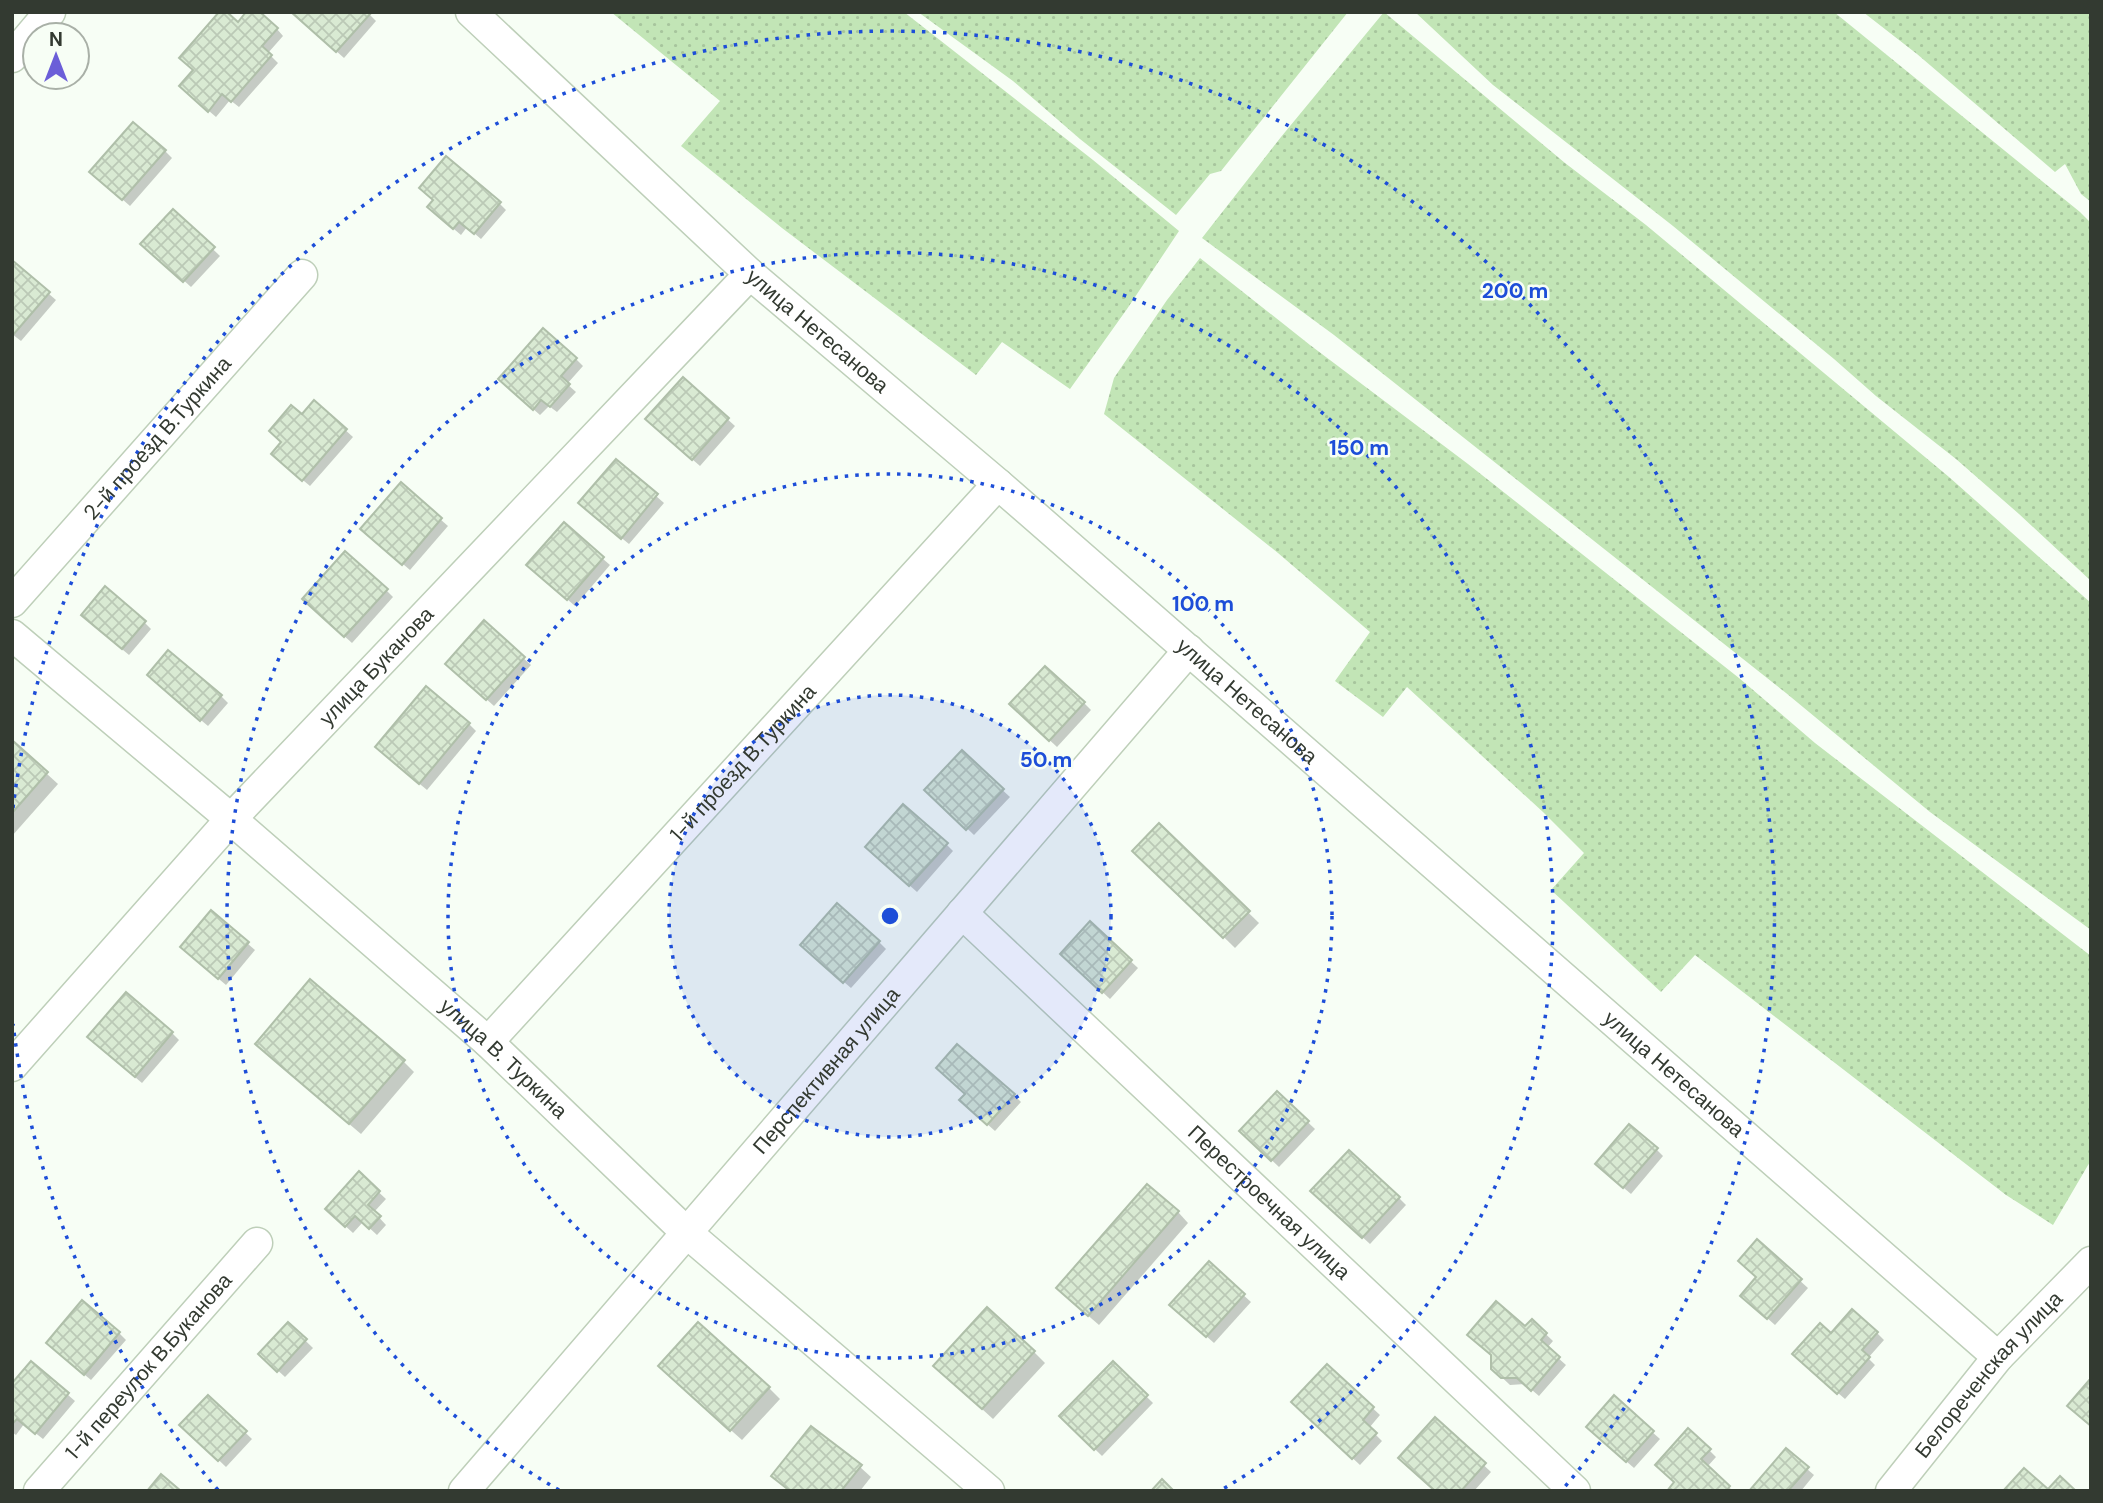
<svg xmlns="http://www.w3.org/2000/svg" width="2103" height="1503" font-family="'DM Sans',sans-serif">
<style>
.garden{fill:url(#garden-dots)}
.shadow{fill:#0003}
.building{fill:url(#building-cross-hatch);stroke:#afbfa9;stroke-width:2}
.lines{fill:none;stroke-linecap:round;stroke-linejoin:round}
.minor-casing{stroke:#becfb9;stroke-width:33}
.minor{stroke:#fff;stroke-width:30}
.ring{fill:none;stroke:#1d4ed8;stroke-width:3.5;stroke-dasharray:3.5 7}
.labels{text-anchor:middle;stroke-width:5;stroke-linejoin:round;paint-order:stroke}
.street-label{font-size:21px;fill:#333a31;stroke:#f7fef5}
.centre{fill:#1d4ed8;stroke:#f7fef5;stroke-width:3.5}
.ring-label{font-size:21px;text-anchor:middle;font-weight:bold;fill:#1d4ed8;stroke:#f7fef5;stroke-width:5;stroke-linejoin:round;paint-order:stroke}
</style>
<defs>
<pattern id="garden-dots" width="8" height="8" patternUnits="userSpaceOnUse" patternTransform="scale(1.75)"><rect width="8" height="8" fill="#c2e5b6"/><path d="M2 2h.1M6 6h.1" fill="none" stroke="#a7c59d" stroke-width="1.8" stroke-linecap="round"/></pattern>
<pattern id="building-cross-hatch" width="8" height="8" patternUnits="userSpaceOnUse" patternTransform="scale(1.75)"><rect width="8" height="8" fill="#d9ead3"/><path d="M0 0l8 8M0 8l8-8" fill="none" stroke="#bbc9b6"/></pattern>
</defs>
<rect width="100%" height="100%" fill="#f7fef5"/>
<g class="garden">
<path d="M 611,12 L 904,12 L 1093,160 L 1179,231 L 1127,309 L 1070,389 L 1002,342 L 976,375 L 782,228 L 681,146 L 720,101 Z"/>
<path d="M 918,12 L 1348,12 L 1221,171 L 1210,174 L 1176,215 L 1080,139 L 1013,81 Z"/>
<path d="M 1384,12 L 1565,163 L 1646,225 L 1949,477 L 2091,603 L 2091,930 L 1930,812 L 1786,693 L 1334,335 L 1202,238 L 1281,137 Z"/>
<path d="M 1415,12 L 1834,12 L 2080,212 L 2091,223 L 2091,581 L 2019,514 L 1956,459 L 1876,396 L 1834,359 L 1673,226 L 1493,85 Z"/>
<path d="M 1863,12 L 2091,12 L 2091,202 L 2081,194 L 2065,164 L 2055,172 L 1917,54 Z"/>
<path d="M 1200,258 L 1310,345 L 1468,464 L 1739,678 L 1815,743 L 2091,956 L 2091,1160 L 2053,1225 L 2006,1195 L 1695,955 L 1661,992 L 1551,890 L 1584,853 L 1543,812 L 1407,687 L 1383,717 L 1335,681 L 1370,632 L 1278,553 L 1104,414 L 1114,378 L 1167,300 Z"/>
</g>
<g class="shadow">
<path d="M 292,12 L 367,12 L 376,21 L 344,58 Z"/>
<path d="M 238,24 L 277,29 L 283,36 L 268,53 L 278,63 L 239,107 L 230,100 L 216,117 L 188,93 Z"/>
<path d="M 165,151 L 172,158 L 130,206 L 98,178 Z"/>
<path d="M 499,203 L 506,210 L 481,239 L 467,227 L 461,235 L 436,214 Z"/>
<path d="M 173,211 L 220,256 L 191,287 L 150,250 Z"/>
<path d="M 12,262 L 56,300 L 21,341 L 12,334 Z"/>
<path d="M 576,359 L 583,366 L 567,384 L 576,392 L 557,412 L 549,406 L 540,415 L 507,386 Z"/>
<path d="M 683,379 L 735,426 L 700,466 L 654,426 Z"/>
<path d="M 314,402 L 353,437 L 310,486 L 280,461 L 302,416 Z"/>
<path d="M 616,461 L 664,503 L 629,544 L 587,510 Z"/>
<path d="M 401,485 L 448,526 L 410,570 L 370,536 Z"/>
<path d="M 564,525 L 610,565 L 575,606 L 536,572 Z"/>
<path d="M 386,590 L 393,597 L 352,643 L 311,606 Z"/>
<path d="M 90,622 L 144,622 L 151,629 L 129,655 Z"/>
<path d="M 484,623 L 531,665 L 494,706 L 454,670 Z"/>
<path d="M 156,682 L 221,696 L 228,703 L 208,726 Z"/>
<path d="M 1084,703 L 1091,710 L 1057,747 L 1011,704 Z"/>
<path d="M 469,724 L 476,731 L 427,790 L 384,754 Z"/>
<path d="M 12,742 L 58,784 L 12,836 Z"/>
<path d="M 962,753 L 1010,797 L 974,835 L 927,790 Z"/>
<path d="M 1159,826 L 1259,923 L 1235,948 L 1135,850 Z"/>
<path d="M 946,844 L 953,851 L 917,892 L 874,854 Z"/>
<path d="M 211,912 L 255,950 L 226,985 L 189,954 Z"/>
<path d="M 1090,924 L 1138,968 L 1110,999 L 1069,961 Z"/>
<path d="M 879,942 L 886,949 L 851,988 L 809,952 Z"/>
<path d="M 172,1033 L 179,1040 L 142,1083 L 96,1044 Z"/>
<path d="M 268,1055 L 403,1061 L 414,1072 L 361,1134 Z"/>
<path d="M 1277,1093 L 1315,1129 L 1279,1167 L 1241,1131 Z"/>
<path d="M 1014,1095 L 1021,1102 L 995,1131 L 968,1107 Z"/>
<path d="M 1656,1149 L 1663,1156 L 1631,1194 L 1604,1171 Z"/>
<path d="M 359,1174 L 386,1199 L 374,1212 L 386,1225 L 377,1235 L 363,1222 L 353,1233 L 327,1209 Z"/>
<path d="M 1320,1198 L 1399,1198 L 1406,1205 L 1370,1244 Z"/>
<path d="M 1178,1212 L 1188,1223 L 1099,1325 L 1069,1299 Z"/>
<path d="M 1757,1242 L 1808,1288 L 1775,1325 L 1749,1302 L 1758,1277 Z"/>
<path d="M 1209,1264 L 1251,1302 L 1214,1343 L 1179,1312 Z"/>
<path d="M 1532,1321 L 1553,1341 L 1547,1348 L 1566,1365 L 1539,1396 L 1525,1384 L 1510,1385 L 1493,1369 Z"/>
<path d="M 288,1324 L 313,1348 L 285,1377 L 260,1354 Z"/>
<path d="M 119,1333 L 126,1340 L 91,1380 L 55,1350 Z"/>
<path d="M 1877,1333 L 1884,1340 L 1868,1358 L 1875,1365 L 1845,1399 L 1801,1361 L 1831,1335 Z"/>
<path d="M 1034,1352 L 1045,1363 L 993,1419 L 947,1377 Z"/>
<path d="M 31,1363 L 75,1401 L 43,1439 L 24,1424 L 16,1435 L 12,1432 L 12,1386 Z"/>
<path d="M 1113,1364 L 1153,1403 L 1102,1456 L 1061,1416 Z"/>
<path d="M 1327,1366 L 1380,1415 L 1369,1428 L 1382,1441 L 1360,1465 L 1300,1409 Z"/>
<path d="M 671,1377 L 769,1388 L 780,1399 L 742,1440 Z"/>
<path d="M 208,1397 L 252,1439 L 226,1467 L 182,1425 Z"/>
<path d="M 1614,1398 L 1660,1439 L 1634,1468 L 1595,1434 Z"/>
<path d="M 1435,1420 L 1491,1472 L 1474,1491 L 1436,1491 Z"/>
<path d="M 1709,1450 L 1716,1457 L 1707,1467 L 1733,1491 L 1669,1491 Z"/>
<path d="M 860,1467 L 871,1477 L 860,1491 L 790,1491 Z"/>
<path d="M 1807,1469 L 1814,1475 L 1801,1491 L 1751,1491 Z"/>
</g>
<g class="building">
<path d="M 219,12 L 227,12 L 238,22 L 246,12 L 260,12 L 278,28 L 262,46 L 272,55 L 231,102 L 222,94 L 208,112 L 179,86 L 193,70 L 179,58 Z"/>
<path d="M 291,12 L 370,12 L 371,13 L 336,52 Z"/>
<path d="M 133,122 L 166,150 L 122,200 L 89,172 Z"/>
<path d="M 446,156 L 501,202 L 474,234 L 459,222 L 453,229 L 427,207 L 433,200 L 419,188 Z"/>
<path d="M 173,209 L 215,247 L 183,282 L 140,244 Z"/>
<path d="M 12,260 L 50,292 L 13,335 L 12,335 Z"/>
<path d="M 543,328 L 577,358 L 561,376 L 570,384 L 550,407 L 541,400 L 533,410 L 498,379 Z"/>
<path d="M 683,377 L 729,418 L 692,460 L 645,419 Z"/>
<path d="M 314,400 L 347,429 L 302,481 L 271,454 L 281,442 L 269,431 L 291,405 L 302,414 Z"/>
<path d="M 616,459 L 658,494 L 621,539 L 578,503 Z"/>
<path d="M 401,482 L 442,518 L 402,565 L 360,529 Z"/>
<path d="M 564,522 L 604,557 L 567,600 L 526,565 Z"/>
<path d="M 345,551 L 388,589 L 344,637 L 302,599 Z"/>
<path d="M 105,586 L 146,621 L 122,649 L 81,615 Z"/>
<path d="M 484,620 L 525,657 L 486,700 L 445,664 Z"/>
<path d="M 168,650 L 222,695 L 200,721 L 147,675 Z"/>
<path d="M 1045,666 L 1085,702 L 1049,741 L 1009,704 Z"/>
<path d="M 426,686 L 470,723 L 419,784 L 375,747 Z"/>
<path d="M 12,740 L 48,772 L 12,813 Z"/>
<path d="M 962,750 L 1004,789 L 966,830 L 924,790 Z"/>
<path d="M 903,804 L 948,843 L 909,886 L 865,847 Z"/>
<path d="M 1159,823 L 1250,911 L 1223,938 L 1132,851 Z"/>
<path d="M 837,903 L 880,941 L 843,983 L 800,945 Z"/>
<path d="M 211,910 L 249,942 L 218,979 L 180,947 Z"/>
<path d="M 1090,921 L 1132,960 L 1102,993 L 1060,954 Z"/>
<path d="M 310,979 L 405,1060 L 349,1124 L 255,1044 Z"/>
<path d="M 126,992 L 173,1032 L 135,1077 L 87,1037 Z"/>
<path d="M 957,1044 L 1015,1094 L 987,1125 L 959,1100 L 965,1094 L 936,1068 Z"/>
<path d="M 1277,1091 L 1309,1121 L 1271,1161 L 1239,1131 Z"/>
<path d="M 1629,1124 L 1658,1148 L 1623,1188 L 1595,1164 Z"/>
<path d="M 1349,1150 L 1400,1197 L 1362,1238 L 1310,1191 Z"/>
<path d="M 359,1171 L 380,1191 L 368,1205 L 381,1216 L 369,1229 L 355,1216 L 345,1227 L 325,1209 Z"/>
<path d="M 1147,1184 L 1179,1211 L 1088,1316 L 1056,1288 Z"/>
<path d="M 1757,1239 L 1802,1279 L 1767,1319 L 1740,1296 L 1756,1277 L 1738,1261 Z"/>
<path d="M 1209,1261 L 1245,1294 L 1206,1337 L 1169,1305 Z"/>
<path d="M 82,1300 L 120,1332 L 84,1375 L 46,1343 Z"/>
<path d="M 1496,1301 L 1525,1326 L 1532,1319 L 1547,1333 L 1541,1340 L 1560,1357 L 1531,1391 L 1517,1378 L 1501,1378 L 1491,1369 L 1491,1355 L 1467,1335 Z"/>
<path d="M 987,1307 L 1035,1351 L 982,1409 L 933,1366 Z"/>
<path d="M 1852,1309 L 1878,1332 L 1862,1350 L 1870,1357 L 1837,1394 L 1792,1354 L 1820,1323 L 1831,1333 Z"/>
<path d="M 288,1322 L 307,1339 L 277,1372 L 258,1354 Z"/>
<path d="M 698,1322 L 770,1387 L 730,1431 L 658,1366 Z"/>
<path d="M 31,1361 L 69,1393 L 35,1434 L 17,1419 L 12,1424 L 12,1383 Z"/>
<path d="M 1113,1361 L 1148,1395 L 1094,1450 L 1059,1416 Z"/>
<path d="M 1327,1364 L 1374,1407 L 1363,1420 L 1377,1433 L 1352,1459 L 1291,1402 Z"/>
<path d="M 2091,1378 L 2091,1426 L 2067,1406 Z"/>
<path d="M 208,1395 L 247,1431 L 218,1461 L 179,1425 Z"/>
<path d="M 1614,1395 L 1654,1431 L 1626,1462 L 1586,1427 Z"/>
<path d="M 1435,1417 L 1486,1463 L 1461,1491 L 1435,1491 L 1398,1458 Z"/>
<path d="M 811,1426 L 862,1465 L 841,1491 L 790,1491 L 771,1476 Z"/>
<path d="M 1688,1428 L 1711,1449 L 1701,1459 L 1730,1486 L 1726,1491 L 1667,1491 L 1674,1482 L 1655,1465 Z"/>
<path d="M 1786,1448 L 1809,1467 L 1788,1491 L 1749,1491 Z"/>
<path d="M 2024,1468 L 2048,1489 L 2060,1476 L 2076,1491 L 2003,1491 Z"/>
<path d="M 161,1474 L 181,1491 L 147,1491 Z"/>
<path d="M 1162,1479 L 1174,1491 L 1151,1491 Z"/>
</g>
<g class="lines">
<defs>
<g id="minor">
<path id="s1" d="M 471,12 L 750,274 L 998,484 L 1998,1357"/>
<path d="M 12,57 L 50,12"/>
<path id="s2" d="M 12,602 L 302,275"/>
<path id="s3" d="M 12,635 L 231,819 L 488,1042 L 687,1233 L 989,1491"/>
<path id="s4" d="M 962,913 L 1575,1491"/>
<path id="s5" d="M 488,1042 L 998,484"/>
<path id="s6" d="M 12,1066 L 231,819 L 750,274"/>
<path id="s7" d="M 39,1491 L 257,1243"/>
<path id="s8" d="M 464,1491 L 1189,650"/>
<path id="s9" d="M 1891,1491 L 1998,1357 L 2091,1262"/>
</g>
</defs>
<use href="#minor" class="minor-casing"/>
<use href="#minor" class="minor"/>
</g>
<circle cx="890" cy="916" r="221" fill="#1d4ed8" fill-opacity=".12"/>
<g class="ring">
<circle cx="890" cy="916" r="221"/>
<circle cx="890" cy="916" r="442"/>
<path d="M559 1490A663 663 0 1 1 1221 1490"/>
<path d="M218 1490A884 884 0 0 1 13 1024M13 808A884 884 0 1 1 1562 1490"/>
</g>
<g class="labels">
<g class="street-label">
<text dy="7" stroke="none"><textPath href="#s1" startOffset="471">улица Нетесанова</textPath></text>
<text dy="7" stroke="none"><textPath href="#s2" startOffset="219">2-й проезд В.Туркина</textPath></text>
<text dy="7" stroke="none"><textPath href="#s6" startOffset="541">улица Буканова</textPath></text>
<text dy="7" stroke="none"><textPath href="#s1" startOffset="1038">улица Нетесанова</textPath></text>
<text dy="7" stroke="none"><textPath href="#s5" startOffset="378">1-й проезд В.Туркина</textPath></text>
<text dy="7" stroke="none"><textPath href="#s3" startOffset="649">улица В. Туркина</textPath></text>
<text dy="7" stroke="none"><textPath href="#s8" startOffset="555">Перспективная улица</textPath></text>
<text dy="7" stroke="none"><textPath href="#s1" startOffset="1605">улица Нетесанова</textPath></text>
<text dy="7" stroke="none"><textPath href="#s4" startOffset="422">Перестроечная улица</textPath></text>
<text dy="7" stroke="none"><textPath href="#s7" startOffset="166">1-й переулок В.Буканова</textPath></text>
<text dy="7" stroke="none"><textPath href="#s9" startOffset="152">Белореченская улица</textPath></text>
</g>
</g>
<circle cx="890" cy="916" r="10" class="centre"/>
<g class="ring-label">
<text x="1515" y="298">200 m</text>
<text x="1359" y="455">150 m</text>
<text x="1203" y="611">100 m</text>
<text x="1046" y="767">50 m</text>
</g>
<rect width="2103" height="1503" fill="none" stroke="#333a31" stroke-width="28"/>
<g transform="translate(56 56)"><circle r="33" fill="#f7fef5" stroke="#a9b0a7" stroke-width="2"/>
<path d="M0-5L12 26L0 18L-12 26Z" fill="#6b5ed8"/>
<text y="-10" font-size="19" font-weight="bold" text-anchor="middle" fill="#333a31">N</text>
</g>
</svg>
